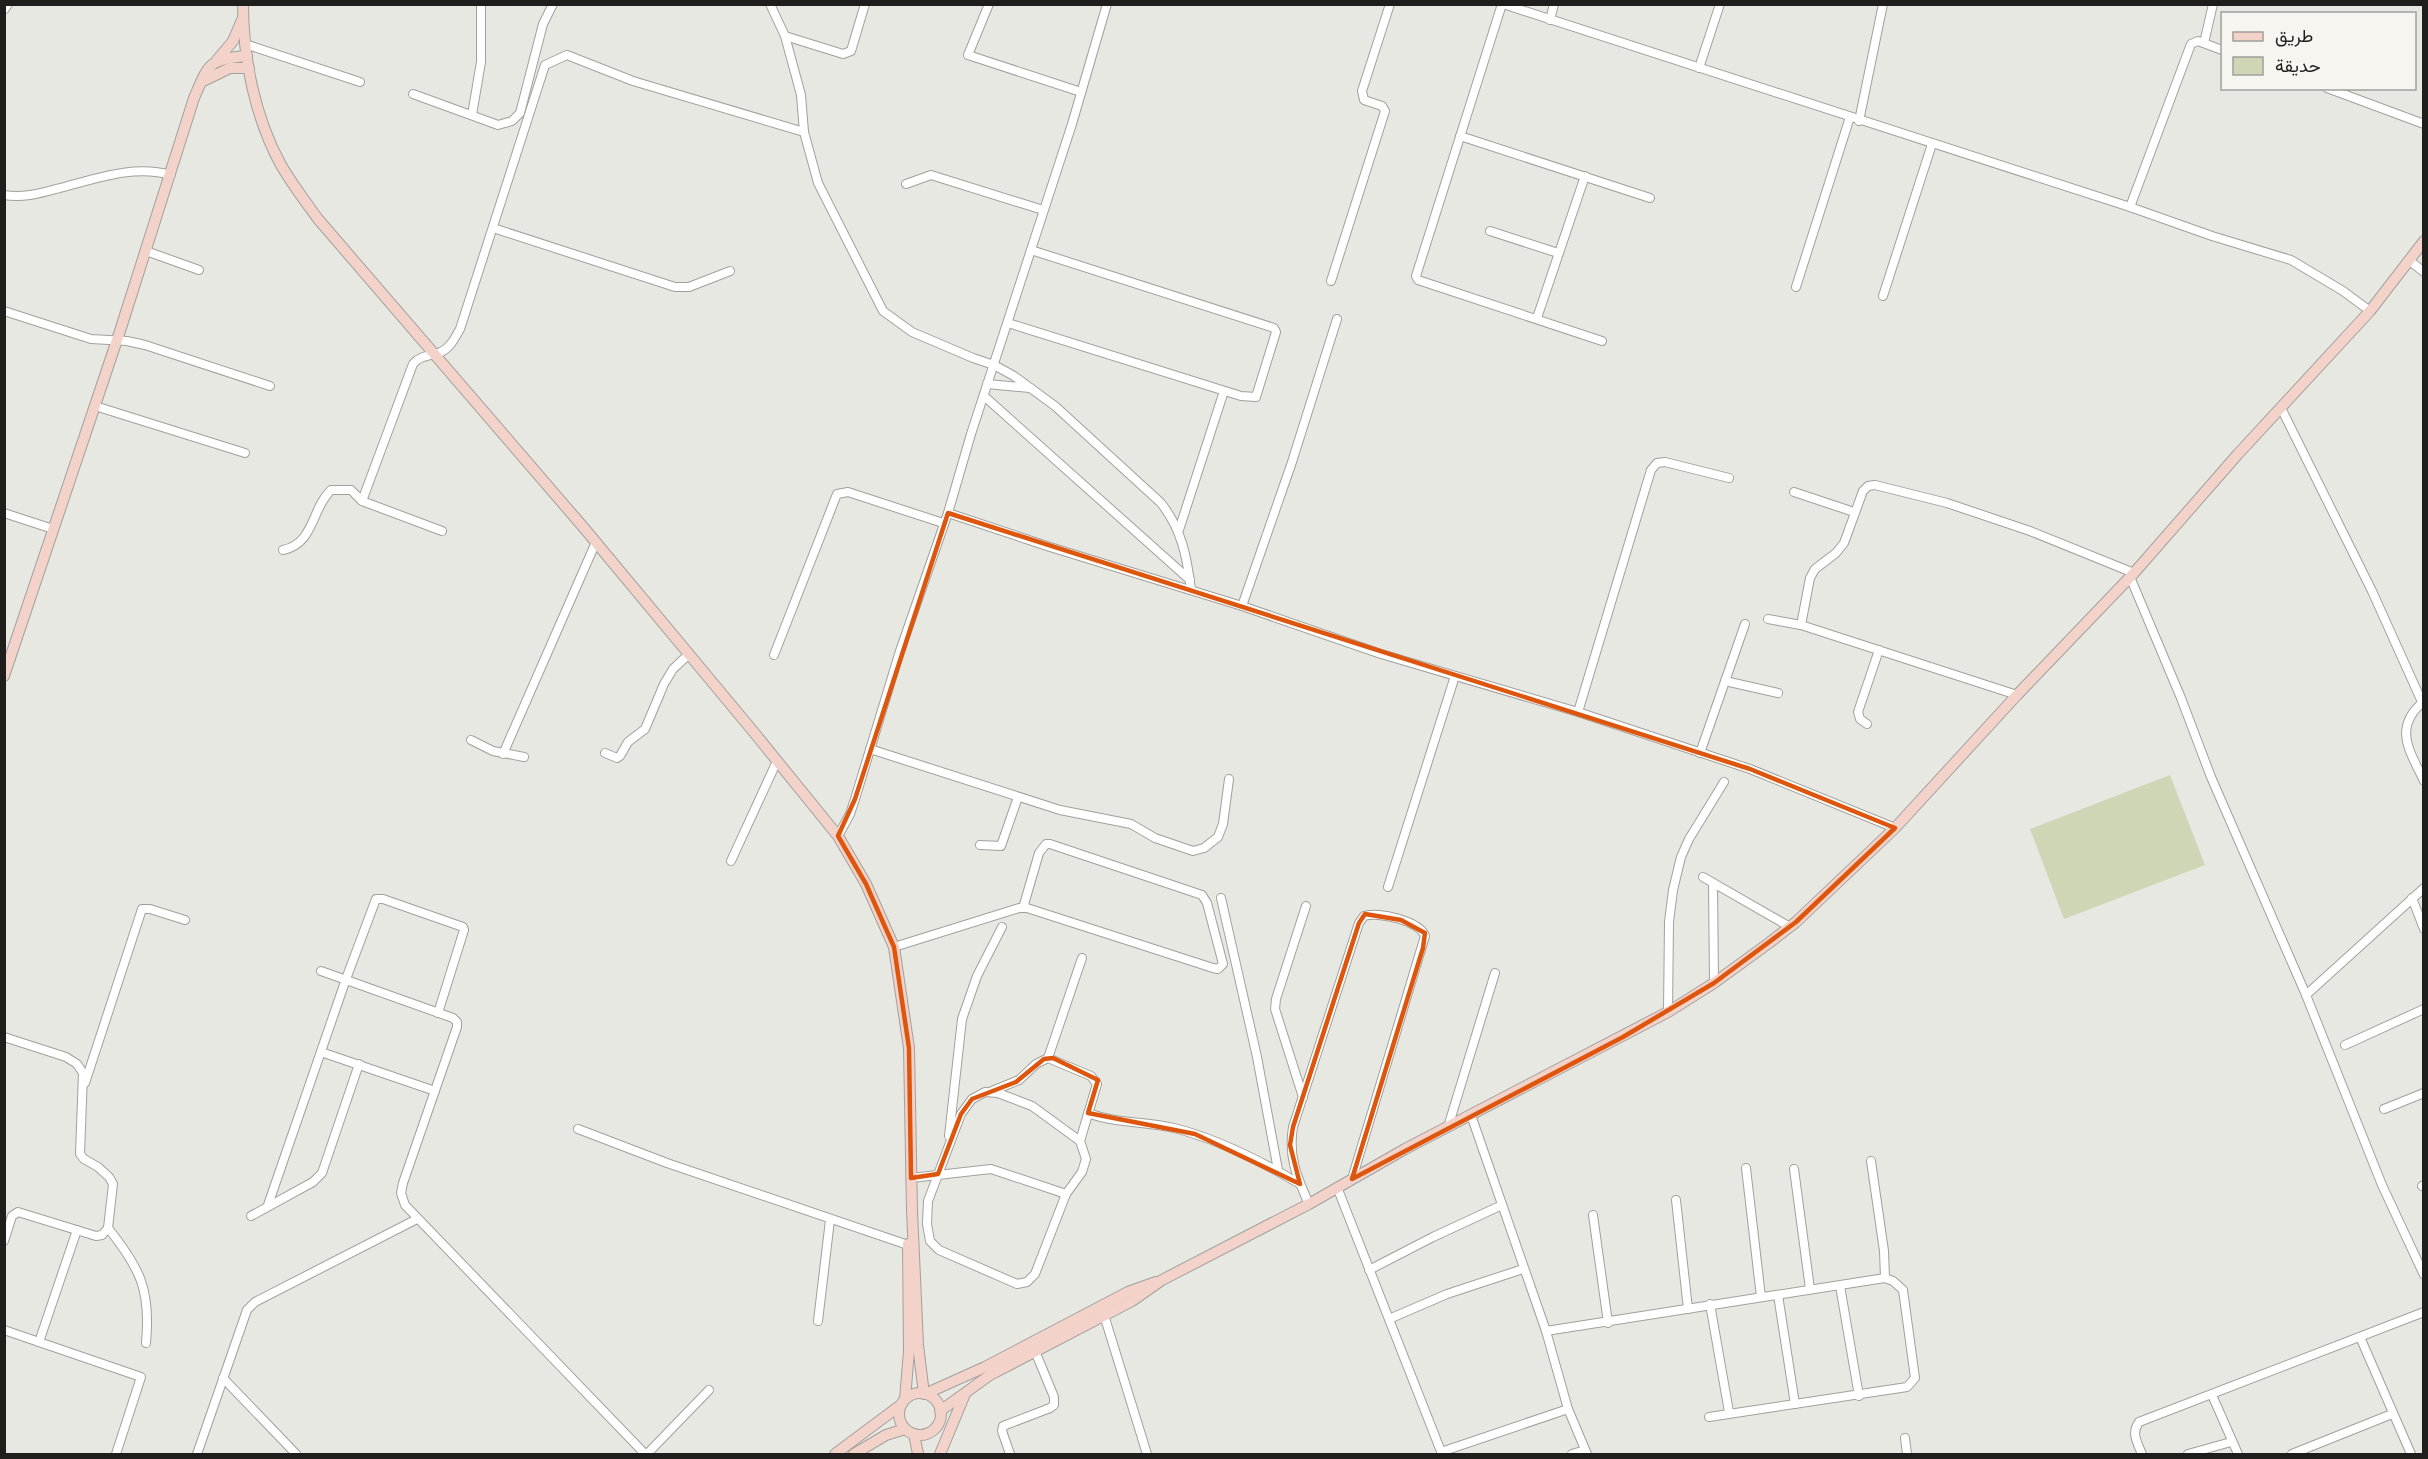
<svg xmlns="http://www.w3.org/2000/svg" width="2428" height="1459" font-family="Barlow,Vazirmatn,sans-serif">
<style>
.green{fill:#cfd6b6}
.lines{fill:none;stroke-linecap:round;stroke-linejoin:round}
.minor-casing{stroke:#a1a09c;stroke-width:10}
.secondary-casing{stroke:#a1a09c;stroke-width:12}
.minor{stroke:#fff;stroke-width:8}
.secondary{stroke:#f3d2ca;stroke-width:10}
.marked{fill:none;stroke:#de560d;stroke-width:4.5;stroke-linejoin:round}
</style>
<rect width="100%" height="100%" fill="#e8e8e3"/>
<path class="green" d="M 2170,775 L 2205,865 L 2064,919 L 2030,829 Z"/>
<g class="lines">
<defs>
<g id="minor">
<path d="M 770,4 L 785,36 L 843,54 L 851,51 L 865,4"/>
<path d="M 989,4 L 968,55 L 1081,92"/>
<path d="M 1502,4 L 1416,276 L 1418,280 L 1424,282 L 1602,341"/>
<path d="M 1503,4 L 2130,207 L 2212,236 L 2291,260 L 2343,291 L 2370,311"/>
<path d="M 5,9 L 8,4"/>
<path d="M 1550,20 L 1554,4"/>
<path d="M 2204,43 L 2213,4"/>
<path d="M 245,44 L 360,82"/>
<path d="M 1699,68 L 1720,4"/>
<path d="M 2327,88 L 2424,124"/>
<path d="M 413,94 L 498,125 L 512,121 L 520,113 L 543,24 L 553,4"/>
<path d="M 472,115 L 481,62 L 481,4"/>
<path d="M 1859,121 L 1883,4"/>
<path d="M 804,132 L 818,183 L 883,311 L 912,332 L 973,358 L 994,365 L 1014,376 L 1055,406 L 1161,503 C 1182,530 1187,557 1191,590"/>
<path d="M 1460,136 L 1650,198"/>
<path d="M 906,184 L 931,175 L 1043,210"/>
<path d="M 4,195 C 22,198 38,194 56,189 C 93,180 132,164 171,175"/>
<path d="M 2130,207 L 2191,44 L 2198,41 L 2222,50"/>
<path d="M 493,228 L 675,287 L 689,287 L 730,271"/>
<path d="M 1490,231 L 1558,253"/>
<path d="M 146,251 L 199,270"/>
<path d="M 2410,261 L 2424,272"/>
<path d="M 1331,281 L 1385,111 L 1382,106 L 1364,100 L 1362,91 L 1390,4"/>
<path d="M 1796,287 L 1850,117"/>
<path d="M 1883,296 L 1932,144"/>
<path d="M 4,311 L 91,339 L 127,341 L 145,345 L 270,386"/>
<path d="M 1537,318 L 1585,176"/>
<path d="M 1008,323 L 1241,396 L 1256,397 L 1276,332 L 1274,328 L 1031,250"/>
<path d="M 987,384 L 1030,388"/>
<path d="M 984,396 L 1190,580"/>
<path d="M 95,406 L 245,453"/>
<path d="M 2281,408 L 2372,591 L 2422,702"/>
<path d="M 1794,492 L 1854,512"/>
<path d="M 362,501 L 442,531"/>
<path d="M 4,513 L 53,529"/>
<path d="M 948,513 L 1050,547 L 1242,606 L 1381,654 L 1578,712 L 1750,769 L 1895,828"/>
<path d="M 1179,530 L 1224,391"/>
<path d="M 283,550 C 315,543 311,509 331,490 L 351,490 L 362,501 L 413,364 C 420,355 431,356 441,352 C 450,348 455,338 460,329 L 545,65 L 567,55 L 633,81 L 804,132 L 801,95 L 785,36"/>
<path d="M 2130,577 L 2181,698 L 2211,777 L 2306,995 L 2382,1185 L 2424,1275"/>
<path d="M 1242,606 L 1292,462 L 1337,319"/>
<path d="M 1768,619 L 1801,625 L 2017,695"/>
<path d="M 1801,625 L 1810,578 L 1815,569 L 1836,553 L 1844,543 L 1863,491 L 1868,486 L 1875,485 L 1947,503 L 2030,531 L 2134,573"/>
<path d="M 774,655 L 837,494 L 848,492 L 943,523"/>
<path d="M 1725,681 L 1778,693"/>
<path d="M 2424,701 C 2392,728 2410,751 2424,781"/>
<path d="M 1578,712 L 1651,470 L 1657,463 L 1665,462 L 1729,478"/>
<path d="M 1867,724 L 1860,719 L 1858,712 L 1879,650"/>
<path d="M 471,740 L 493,751 L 524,757"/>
<path d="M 870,749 L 1060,810 L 1131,824 L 1155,838 L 1193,851 L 1204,848 L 1218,837 L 1223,824 L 1229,779"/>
<path d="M 605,753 L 617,758 L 620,756 L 628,742 L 645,729 L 664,684 L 673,669 L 688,655"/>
<path d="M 1700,753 L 1745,624"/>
<path d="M 503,754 L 596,542"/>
<path d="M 838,836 L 850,814 L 855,799 L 900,651 L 948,513 L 971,434 L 1072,124 L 1107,4"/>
<path d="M 980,845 L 1001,846 L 1018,797"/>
<path d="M 731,861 L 777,761"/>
<path d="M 1703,877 L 1790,927"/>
<path d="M 1713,883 L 1714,983"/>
<path d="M 1388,887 L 1455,676"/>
<path d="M 1221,898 L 1257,1057 L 1278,1170"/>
<path d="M 2412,898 L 2424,929"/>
<path d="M 894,947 L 1019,908 L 1027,908 L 1213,968 L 1218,969 L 1223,964 L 1207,903 L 1202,895 L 1050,844 L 1046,844 L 1039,853 L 1023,908"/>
<path d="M 321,971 L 453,1018 L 457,1022 L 457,1027 L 403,1183 L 401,1193 L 405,1205 L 645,1454"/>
<path d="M 2306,995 L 2424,888"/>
<path d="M 1668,1012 L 1669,922 L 1673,890 L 1681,857 L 1689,839 L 1724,782"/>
<path d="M 4,1037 L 66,1057 L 77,1064 L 83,1073 L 80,1154 L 84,1159 L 98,1167 L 109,1177 L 113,1184 L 108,1228 L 102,1235 L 96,1236 L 18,1212 L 12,1216 L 4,1241"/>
<path d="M 2345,1045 L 2424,1009"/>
<path d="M 321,1052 L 435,1091"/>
<path d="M 1048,1058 L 1082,958"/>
<path d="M 85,1083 L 142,909 L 150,909 L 185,920"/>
<path d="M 992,1091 L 1019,1080 L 1036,1064 L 1048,1058 L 1091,1076 L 1097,1084 L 1080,1141"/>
<path d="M 985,1092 L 998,1093 L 1032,1106 L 1080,1141 L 1086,1159 L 1082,1172 L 1066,1194 L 1035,1274 L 1027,1282 L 1017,1284 L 939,1250 L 930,1241 L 927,1224 L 928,1201 L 961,1114 L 972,1099 Z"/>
<path d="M 1303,1097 L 1275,1009 L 1276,999 L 1306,906"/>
<path d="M 2384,1109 L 2424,1093"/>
<path d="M 1088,1113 C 1117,1124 1146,1121 1174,1128 C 1218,1139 1261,1161 1300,1184"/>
<path d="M 1471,1115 L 1546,1331 L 1568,1409 L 1587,1454"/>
<path d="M 1448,1127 L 1495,973"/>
<path d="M 578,1129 L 667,1163 L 908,1245"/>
<path d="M 949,1136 L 962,1019 L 977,976 L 1002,927"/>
<path d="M 1746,1168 L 1761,1297"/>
<path d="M 1794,1169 L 1810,1289"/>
<path d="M 911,1178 L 991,1169 L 1066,1194"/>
<path d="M 2422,1186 L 2424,1185"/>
<path d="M 1337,1187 L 1442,1454"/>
<path d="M 1676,1200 L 1688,1309"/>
<path d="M 1309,1204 C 1297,1177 1288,1157 1293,1127 L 1359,923 L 1364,916 C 1378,911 1420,921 1425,936 L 1352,1179"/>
<path d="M 268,1205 L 346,979 L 376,899 L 383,899 L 463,927 L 464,930 L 438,1013"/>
<path d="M 1593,1215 L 1608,1323"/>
<path d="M 251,1216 L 313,1182 L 322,1173 L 359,1064"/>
<path d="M 108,1228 C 140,1268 151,1290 146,1343"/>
<path d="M 1369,1270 L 1433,1237 L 1502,1205"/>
<path d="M 1840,1286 L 1859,1396"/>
<path d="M 1778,1295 L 1795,1404"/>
<path d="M 1710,1304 L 1729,1412"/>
<path d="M 1104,1315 L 1147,1454"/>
<path d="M 1389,1319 L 1447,1294 L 1523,1269"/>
<path d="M 818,1321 L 830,1220"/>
<path d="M 4,1330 L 141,1377 L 116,1454"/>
<path d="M 1546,1331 L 1885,1278 L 1884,1251 L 1871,1161"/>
<path d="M 2360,1337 L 2411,1454"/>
<path d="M 39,1342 L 77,1230"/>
<path d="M 223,1378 L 296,1454"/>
<path d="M 2212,1395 L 2238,1454"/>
<path d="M 1709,1417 L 1907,1387 L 1915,1378 L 1903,1290 L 1893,1281 L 1885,1278"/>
<path d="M 1905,1438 L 1907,1454"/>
<path d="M 1441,1452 L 1568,1409"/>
<path d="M 197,1454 L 247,1310 L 255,1302 L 417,1219"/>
<path d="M 647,1454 L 709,1390"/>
<path d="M 1010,1454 L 1002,1431 L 1003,1426 L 1050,1408 L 1054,1405 L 1054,1397 L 1035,1351"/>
<path d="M 1572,1454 L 1585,1450"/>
<path d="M 2142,1454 C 2137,1442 2131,1433 2139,1422 L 2424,1312"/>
<path d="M 2188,1454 L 2231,1442"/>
<path d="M 2292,1454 L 2392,1414"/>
</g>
<g id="secondary">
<path d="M 243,4 C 243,58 255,118 281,165 C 292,184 305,201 318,219 L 584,528 L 752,730 L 838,836 L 866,884 L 894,947 L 909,1048 L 912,1211 L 918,1345 L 924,1394"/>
<path d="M 217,60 L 233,41 L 242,20"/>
<path d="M 201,82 L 230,68 L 249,68"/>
<path d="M 4,676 L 120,331 L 194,98 C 209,64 208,59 247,56"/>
<circle cx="920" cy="1414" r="21"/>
<path d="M 925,1394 L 985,1367 L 1128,1292 L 1156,1282"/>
<path d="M 905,1399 L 909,1351 L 908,1244"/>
<path d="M 940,1411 L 990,1375 L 1132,1301 L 1162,1280 L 1309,1204 L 1405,1149 L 1668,1012 L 1714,983 L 1769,943 L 1796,922 L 1895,828 L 2017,695 L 2134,573 L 2238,454 L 2370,311 L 2424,241"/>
<path d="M 914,1434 L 918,1454"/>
<path d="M 835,1454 L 902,1404"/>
<path d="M 854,1454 L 886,1435 L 905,1429"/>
<path d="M 940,1454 L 965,1394"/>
</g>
</defs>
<use href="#minor" class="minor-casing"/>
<use href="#secondary" class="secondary-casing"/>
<use href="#minor" class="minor"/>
<use href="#secondary" class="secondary"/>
</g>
<path class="marked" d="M 948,513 L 1750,769 L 1895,828 L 1796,922 L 1714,983 L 1623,1037 L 1352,1179 L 1423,948 L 1425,933 L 1401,920 L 1365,914 L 1359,923 L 1293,1127 L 1290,1145 L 1300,1184 L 1195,1134 L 1088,1113 L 1098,1080 L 1053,1058 L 1044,1059 L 1016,1082 L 972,1099 L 961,1114 L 938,1174 L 911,1178 L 909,1048 L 894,947 L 866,884 L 838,836 L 855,799 Z"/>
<rect width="2428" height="1459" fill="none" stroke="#1f1e1d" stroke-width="12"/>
<rect x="2221" y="12" width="195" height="78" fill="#f6f5f0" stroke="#a09f9c" stroke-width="1.5"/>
<rect x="2233" y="32" width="30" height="9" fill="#f3d2ca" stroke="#a09f9c" stroke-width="1.5"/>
<text x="2275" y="42" font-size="18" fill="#1f1e1d">طريق</text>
<rect x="2233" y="57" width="30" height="18" fill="#cfd6b6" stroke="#a09f9c" stroke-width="1.5"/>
<text x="2275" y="72" font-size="18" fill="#1f1e1d">حديقة</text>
</svg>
